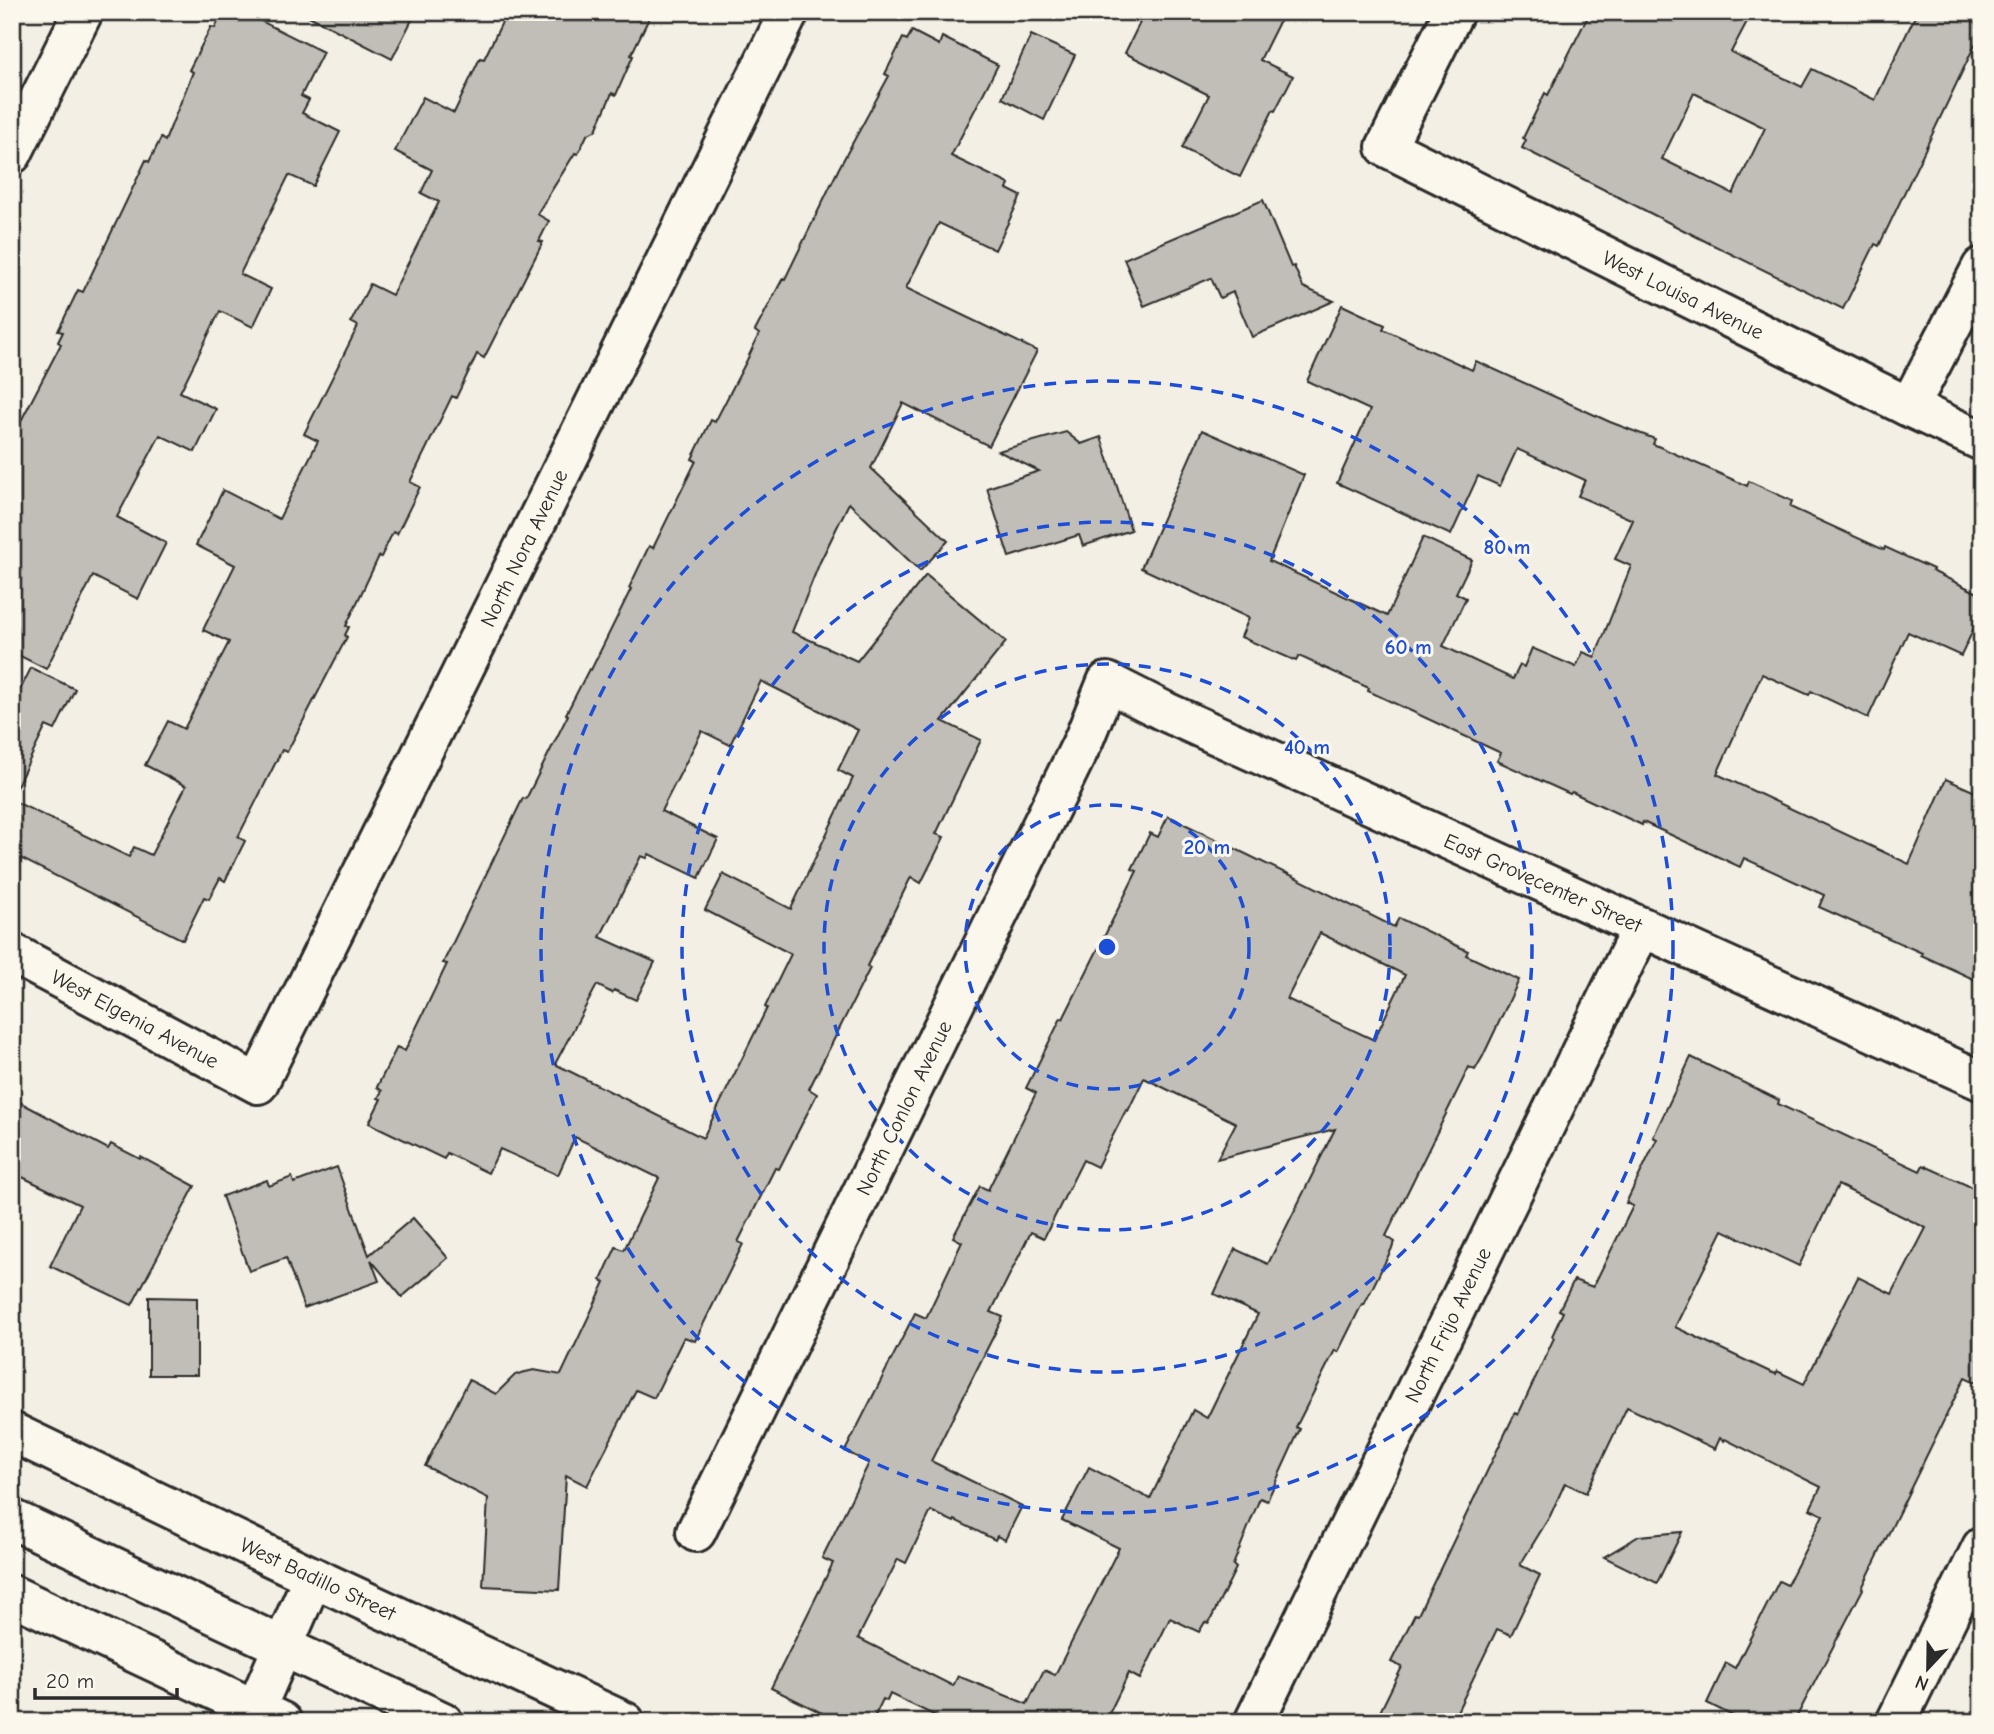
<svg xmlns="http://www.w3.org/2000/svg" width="1994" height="1734" font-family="'Comic Neue',sans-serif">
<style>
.building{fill:#c0beb6;stroke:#2b2b2b;stroke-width:2;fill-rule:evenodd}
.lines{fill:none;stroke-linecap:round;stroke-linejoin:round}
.minor-casing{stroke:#2b2b2b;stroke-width:44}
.major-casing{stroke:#2b2b2b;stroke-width:44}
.minor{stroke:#fbf7ec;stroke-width:38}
.major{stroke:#fbf7ec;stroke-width:38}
.ring{fill:none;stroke:#1d4ed8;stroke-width:3.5;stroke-dasharray:12 9}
.labels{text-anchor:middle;stroke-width:6;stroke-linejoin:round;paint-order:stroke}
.street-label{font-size:21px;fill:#2b2b2b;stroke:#fbf7ec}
.centre{fill:#1d4ed8;stroke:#fbf7ec;stroke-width:3.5}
.ring-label{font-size:21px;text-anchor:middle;font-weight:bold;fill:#1d4ed8;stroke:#fbf7ec;stroke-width:6;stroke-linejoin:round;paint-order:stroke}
</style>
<rect width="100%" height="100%" fill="#f3efe4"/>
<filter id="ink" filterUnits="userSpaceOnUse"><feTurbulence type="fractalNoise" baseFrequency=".0143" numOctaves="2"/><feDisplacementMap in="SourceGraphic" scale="14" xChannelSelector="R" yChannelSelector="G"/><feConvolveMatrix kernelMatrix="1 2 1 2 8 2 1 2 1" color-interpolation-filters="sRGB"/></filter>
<g filter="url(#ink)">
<g class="building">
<path d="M 223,12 L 243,12 L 323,52 L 301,96 L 309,100 L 302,113 L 340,132 L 313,186 L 289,175 L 240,274 L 271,289 L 253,327 L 220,311 L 180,392 L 216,409 L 195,452 L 160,435 L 117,517 L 166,543 L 138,599 L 93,576 L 46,669 L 12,652 L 12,438 L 61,344 L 58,342 L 63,332 L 58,331 L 78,290 L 83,292 L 146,160 L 149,162 L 161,138 L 165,141 L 193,72 L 189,70 L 211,27 L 215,28 Z"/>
<path d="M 301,12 L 416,12 L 392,59 Z"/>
<path d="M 507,12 L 652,12 L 631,55 L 633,56 L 616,95 L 612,93 L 596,130 L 587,135 L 578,154 L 575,153 L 537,214 L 549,221 L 539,241 L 543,242 L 484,358 L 477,354 L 456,398 L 452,396 L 410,482 L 420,487 L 397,534 L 393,532 L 381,557 L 379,556 L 346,626 L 349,627 L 345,635 L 347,637 L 337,656 L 287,752 L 282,750 L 238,837 L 245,841 L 225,881 L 220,878 L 209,899 L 204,897 L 183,940 L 12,854 L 12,800 L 129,857 L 134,847 L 151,855 L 186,786 L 145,765 L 168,721 L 184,729 L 229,642 L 203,630 L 235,565 L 196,545 L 223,490 L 279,519 L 318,441 L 304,434 L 358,326 L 351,322 L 370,284 L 392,295 L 439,202 L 421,193 L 432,170 L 395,151 L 423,97 L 454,113 L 480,58 L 484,59 Z"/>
<path d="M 1145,12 L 1284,12 L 1260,60 L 1293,76 L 1275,111 L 1273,110 L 1240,177 L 1182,148 L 1209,95 L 1125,53 Z"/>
<path d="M 1590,12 L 1752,12 L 1731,52 L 1802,87 L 1812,69 L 1875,100 L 1917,12 L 1982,12 L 1982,30 L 1879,246 L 1875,244 L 1843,309 L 1709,243 L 1522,148 L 1526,140 L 1523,138 L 1545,93 L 1548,95 ZM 1694,93 L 1765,128 L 1733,194 L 1662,159 Z"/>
<path d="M 912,31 L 939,45 L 942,37 L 998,65 L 951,156 L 1009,184 L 1007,189 L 1021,196 L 995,250 L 939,223 L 906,288 L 1037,351 L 989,446 L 903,403 L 871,468 L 948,541 L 920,571 L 849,503 L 820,562 L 792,632 L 857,661 L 926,575 L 1006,642 L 942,721 L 981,740 L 936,834 L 944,837 L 921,883 L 911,877 L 867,966 L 870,968 L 809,1089 L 817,1094 L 779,1169 L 775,1168 L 738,1242 L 743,1244 L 695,1341 L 684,1337 L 654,1398 L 636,1390 L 587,1486 L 566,1475 L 559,1590 L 483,1586 L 488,1498 L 425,1466 L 469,1380 L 496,1394 L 515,1375 L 521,1373 L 534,1370 L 561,1375 L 605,1282 L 601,1280 L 616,1247 L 624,1250 L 659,1178 L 575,1137 L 558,1175 L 500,1149 L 488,1173 L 447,1153 L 444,1159 L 369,1123 L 381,1099 L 378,1098 L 382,1091 L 377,1087 L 397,1047 L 405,1051 L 447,964 L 443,963 L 523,798 L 526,799 L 568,715 L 566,714 L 589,669 L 591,670 L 631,589 L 629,588 L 649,546 L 653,548 L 696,461 L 692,459 L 711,420 L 715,422 L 747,360 L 759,334 L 755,331 L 783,278 L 785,279 L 839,168 L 889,76 L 885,74 L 903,38 L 907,40 ZM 761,681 L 858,730 L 838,770 L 853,778 L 791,909 L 723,874 L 705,910 L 791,954 L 765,1007 L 767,1008 L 703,1138 L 555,1064 L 597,985 L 612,993 L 614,990 L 636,1000 L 655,962 L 600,937 L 641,856 L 647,858 L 649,854 L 699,878 L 718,839 L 661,811 L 702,731 L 730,745 Z"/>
<path d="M 1031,35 L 1075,55 L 1044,120 L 1002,98 Z"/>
<path d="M 1263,200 L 1291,267 L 1294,266 L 1303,287 L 1334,301 L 1252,337 L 1233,292 L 1220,298 L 1211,278 L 1144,306 L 1124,259 Z"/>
<path d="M 1342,305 L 1385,325 L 1383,329 L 1472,370 L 1476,361 L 1610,422 L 1655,439 L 1653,444 L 1747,486 L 1749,481 L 1792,501 L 1790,507 L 1884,550 L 1885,547 L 1933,569 L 1932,571 L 1982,595 L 1982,611 L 1961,656 L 1908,632 L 1868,718 L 1811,691 L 1809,695 L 1762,674 L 1717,774 L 1909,864 L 1946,779 L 1982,795 L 1982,983 L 1921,955 L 1922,953 L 1819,907 L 1824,895 L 1744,858 L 1740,867 L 1643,822 L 1642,825 L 1572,792 L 1570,794 L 1497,761 L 1501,753 L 1368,691 L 1369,688 L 1299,656 L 1296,661 L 1241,637 L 1249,618 L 1141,568 L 1202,430 L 1304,475 L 1269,561 L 1387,616 L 1423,537 L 1472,560 L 1456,593 L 1466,598 L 1443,646 L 1513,679 L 1520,665 L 1524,667 L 1532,648 L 1576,667 L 1583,652 L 1595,657 L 1631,566 L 1615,559 L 1633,520 L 1578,496 L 1585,480 L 1517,449 L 1500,486 L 1478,476 L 1451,535 L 1337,483 L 1370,410 L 1307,381 Z"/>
<path d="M 1066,432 L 1081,444 L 1101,437 L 1131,530 L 1083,546 L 1079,535 L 1009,557 L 987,488 L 1039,471 L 998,451 Z"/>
<path d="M 31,668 L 75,689 L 55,730 L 46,726 L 12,796 L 12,706 Z"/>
<path d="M 1168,816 L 1287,874 L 1287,873 L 1394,927 L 1399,918 L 1468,951 L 1466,955 L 1519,980 L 1483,1056 L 1475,1070 L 1469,1067 L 1386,1236 L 1395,1242 L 1364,1305 L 1362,1304 L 1338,1352 L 1335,1350 L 1296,1427 L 1300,1429 L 1267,1501 L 1260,1498 L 1233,1565 L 1236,1568 L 1209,1623 L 1205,1622 L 1199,1632 L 1170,1618 L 1140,1679 L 1129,1673 L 1105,1722 L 936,1722 L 938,1717 L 890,1694 L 887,1701 L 883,1699 L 872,1722 L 840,1722 L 771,1688 L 833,1563 L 822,1558 L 869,1463 L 845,1451 L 915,1313 L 926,1318 L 962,1242 L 953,1237 L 980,1186 L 988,1190 L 1036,1093 L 1026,1088 L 1061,1018 L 1063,1019 L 1137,871 L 1132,869 L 1150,833 L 1158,837 ZM 1320,933 L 1405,975 L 1374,1040 L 1287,999 ZM 1144,1078 L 1236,1123 L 1217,1159 L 1335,1129 L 1268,1264 L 1235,1249 L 1214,1294 L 1258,1314 L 1207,1418 L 1193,1410 L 1150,1499 L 1089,1467 L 1062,1520 L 1119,1548 L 1055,1675 L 1044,1670 L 1027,1704 L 958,1676 L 953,1686 L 858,1638 L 898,1559 L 906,1563 L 931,1511 L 954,1522 L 955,1520 L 995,1540 L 997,1536 L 1005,1540 L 1022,1506 L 931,1461 L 1003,1317 L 991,1312 L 1031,1232 L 1044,1238 L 1083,1160 L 1097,1167 L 1126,1110 L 1128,1111 Z"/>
<path d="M 1691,1057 L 1779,1100 L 1778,1104 L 1920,1171 L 1923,1165 L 1982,1192 L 1982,1385 L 1965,1377 L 1862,1588 L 1863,1589 L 1794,1722 L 1745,1722 L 1707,1703 L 1726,1663 L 1735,1668 L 1779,1581 L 1787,1585 L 1823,1515 L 1810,1509 L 1821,1487 L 1725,1439 L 1724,1441 L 1720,1438 L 1715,1449 L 1627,1407 L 1586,1493 L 1565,1483 L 1550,1516 L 1520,1565 L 1540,1575 L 1511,1635 L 1497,1629 L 1452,1722 L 1375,1722 L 1402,1667 L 1391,1662 L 1415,1614 L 1418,1615 L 1515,1413 L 1518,1415 L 1554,1338 L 1552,1336 L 1563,1312 L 1559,1310 L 1574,1280 L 1593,1287 L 1633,1206 L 1626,1203 L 1657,1139 L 1653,1137 ZM 1838,1185 L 1926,1228 L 1892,1294 L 1858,1277 L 1804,1384 L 1777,1371 L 1776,1374 L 1770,1372 L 1675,1327 L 1723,1230 L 1799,1266 Z"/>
<path d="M 12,1098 L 108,1149 L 111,1144 L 140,1159 L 141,1157 L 195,1186 L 132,1305 L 50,1266 L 80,1205 L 12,1172 Z"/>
<path d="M 337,1167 L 369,1255 L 413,1218 L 448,1258 L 402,1297 L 371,1260 L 379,1281 L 304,1308 L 286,1258 L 249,1271 L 222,1196 L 267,1180 L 269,1186 L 292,1177 L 294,1183 Z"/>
<path d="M 149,1297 L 197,1298 L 197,1375 L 149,1375 Z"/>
<path d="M 1682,1532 L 1657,1583 L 1604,1557 L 1639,1536 Z"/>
</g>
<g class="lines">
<defs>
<g id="minor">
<path d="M 1454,12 L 1386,147 L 1909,407 L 1982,441"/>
<path d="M 12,154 L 83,12"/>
<path d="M 1909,407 L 1982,267"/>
<path d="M 12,953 L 258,1084 L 789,12"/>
<path d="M 696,1532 L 1084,739 L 1107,682 L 1166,712 L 1982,1081"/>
<path d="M 12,1595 L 282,1722"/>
<path d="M 250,1722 L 313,1577"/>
<path d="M 1254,1722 L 1642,927"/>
<path d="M 1896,1722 L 1982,1547"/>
</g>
<g id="major">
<path d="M 12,1432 L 313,1577 L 625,1722"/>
<path d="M 12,1519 L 443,1722"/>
</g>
</defs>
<use href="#minor" class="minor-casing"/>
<use href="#major" class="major-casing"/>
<use href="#minor" class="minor"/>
<use href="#major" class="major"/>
</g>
</g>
<g class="ring">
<circle cx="1107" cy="947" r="142"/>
<circle cx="1107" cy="947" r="283"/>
<circle cx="1107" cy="947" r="425"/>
<circle cx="1107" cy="947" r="566"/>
</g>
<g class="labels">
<g class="street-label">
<text transform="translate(1683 295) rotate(26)" y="7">West Louisa Avenue</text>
<text transform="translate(524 548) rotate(-64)" y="7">North Nora Avenue</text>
<text transform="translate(1543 883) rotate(24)" y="7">East Grovecenter Street</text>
<text transform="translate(135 1019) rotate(28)" y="7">West Elgenia Avenue</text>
<text transform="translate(904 1108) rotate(-64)" y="7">North Conlon Avenue</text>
<text transform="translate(1448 1325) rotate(-64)" y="7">North Frijo Avenue</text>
<text transform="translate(318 1579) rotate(25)" y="7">West Badillo Street</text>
</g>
</g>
<circle cx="1107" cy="947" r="10" class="centre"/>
<g class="ring-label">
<text x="1507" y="554">80 m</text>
<text x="1408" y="654">60 m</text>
<text x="1307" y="754">40 m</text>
<text x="1207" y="854">20 m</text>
</g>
<rect width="1994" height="1734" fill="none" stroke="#fbf7ec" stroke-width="42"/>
<rect x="21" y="21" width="1952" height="1692" fill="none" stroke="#2b2b2b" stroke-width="2.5" filter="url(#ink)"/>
<g transform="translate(1928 1668) rotate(202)" stroke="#fbf7ec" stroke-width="5" paint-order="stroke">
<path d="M0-5L12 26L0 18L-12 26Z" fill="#2b2b2b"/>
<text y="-10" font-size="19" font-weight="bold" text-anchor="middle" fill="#2b2b2b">N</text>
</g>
<path d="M35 1688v10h142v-10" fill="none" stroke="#2b2b2b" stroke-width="3.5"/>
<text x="46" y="1688" font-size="21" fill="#2b2b2b" stroke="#fbf7ec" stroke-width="5" paint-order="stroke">20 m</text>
</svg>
